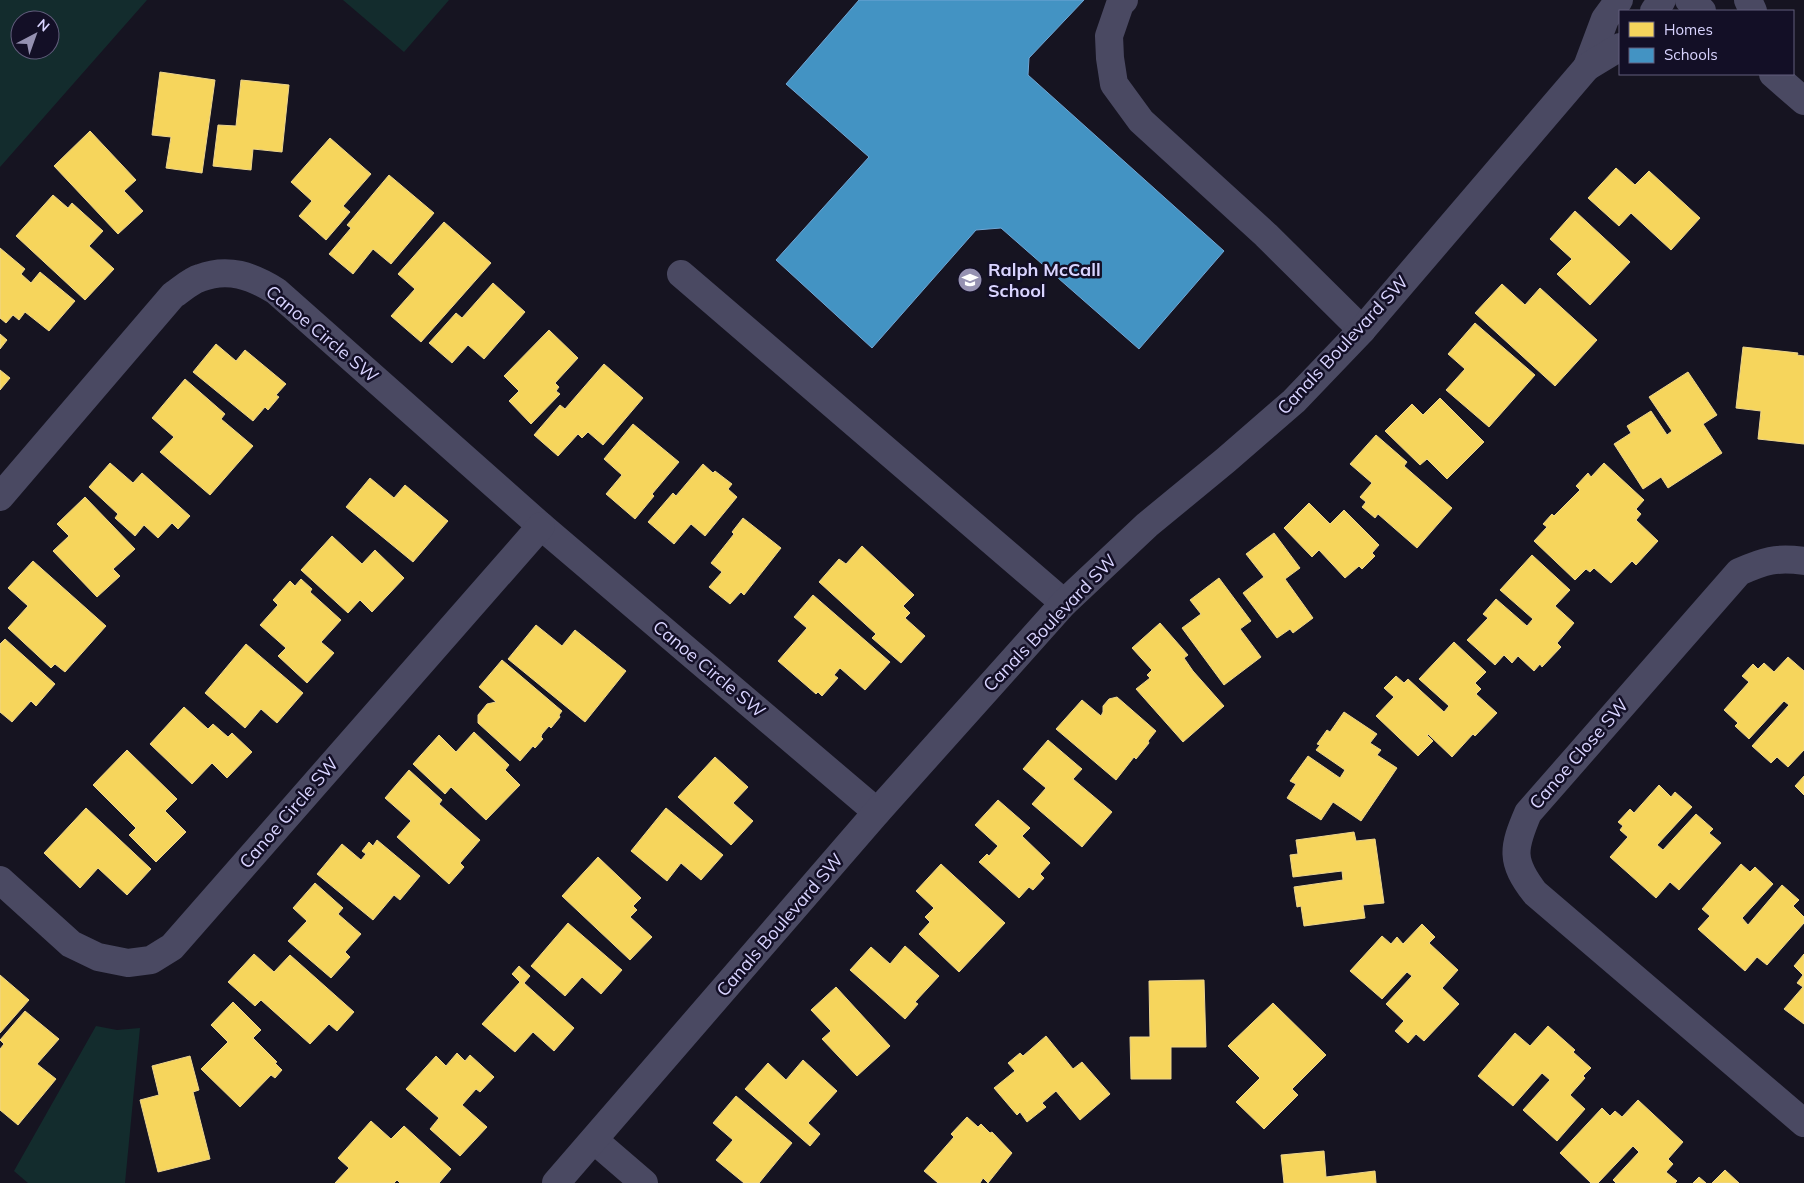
<svg xmlns="http://www.w3.org/2000/svg" width="1804" height="1183" font-family="Mulish,sans-serif">
<style>
.green{fill:#132c2d;fill-rule:evenodd}
.homes{fill:#f6d55c;stroke:#edd58d}
.schools{fill:#4393c3;stroke:#70a6d5}
.lines{fill:none;stroke-linecap:round;stroke-linejoin:round}
.minor{stroke:#4a4962;stroke-width:28}
.labels{text-anchor:middle;stroke-width:5;stroke-linejoin:round;paint-order:stroke}
.poi-label{font-size:18px;font-weight:bold;fill:#d9d4ff;stroke:#130f26;text-anchor:start}
.street-label{font-size:18px;fill:#d9d4ff;stroke:#130f26}
</style>
<rect width="100%" height="100%" fill="#161421"/>
<g class="green">
<path d="M 0,0 L 147,0 L 0,167 ZM 20,20 L 50,20 L 50,50 L 20,50 Z"/>
<path d="M 343,0 L 449,0 L 404,52 Z"/>
<path d="M 96,1026 L 117,1030 L 140,1028 L 125,1183 L 28,1183 L 14,1171 Z"/>
</g>
<g class="homes">
<path d="M 160,72 L 215,80 L 202,173 L 166,168 L 171,137 L 152,135 Z"/>
<path d="M 241,80 L 289,85 L 282,152 L 253,149 L 251,170 L 213,166 L 218,125 L 236,126 Z"/>
<path d="M 90,131 L 136,180 L 124,191 L 143,211 L 118,234 L 54,166 Z"/>
<path d="M 330,138 L 371,174 L 343,206 L 350,212 L 326,240 L 299,216 L 312,201 L 291,182 Z"/>
<path d="M 1616,168 L 1635,185 L 1649,171 L 1700,218 L 1671,250 L 1631,213 L 1619,226 L 1588,198 Z"/>
<path d="M 389,175 L 434,213 L 391,264 L 373,249 L 353,274 L 329,254 L 351,228 L 347,225 Z"/>
<path d="M 53,195 L 68,208 L 72,203 L 103,231 L 89,246 L 114,269 L 85,300 L 16,236 Z"/>
<path d="M 1575,211 L 1630,262 L 1590,305 L 1557,274 L 1572,259 L 1550,239 Z"/>
<path d="M 444,222 L 491,263 L 421,342 L 391,316 L 415,289 L 398,274 Z"/>
<path d="M 0,248 L 25,269 L 21,274 L 31,283 L 40,272 L 75,301 L 49,331 L 25,312 L 19,320 L 13,315 L 6,323 L 0,318 Z"/>
<path d="M 493,283 L 525,312 L 484,359 L 468,345 L 452,363 L 429,343 L 456,313 L 462,318 Z"/>
<path d="M 1502,284 L 1525,305 L 1540,288 L 1597,340 L 1555,386 L 1475,313 Z"/>
<path d="M 1475,323 L 1535,375 L 1489,427 L 1446,390 L 1465,369 L 1448,354 Z"/>
<path d="M 549,330 L 578,358 L 555,383 L 559,387 L 556,391 L 560,394 L 531,424 L 509,401 L 519,391 L 504,376 Z"/>
<path d="M 0,334 L 7,340 L 0,349 Z"/>
<path d="M 216,344 L 236,361 L 245,350 L 286,384 L 276,395 L 279,397 L 268,410 L 265,407 L 253,421 L 193,372 Z"/>
<path d="M 1743,347 L 1798,353 L 1797,355 L 1804,356 L 1804,444 L 1758,439 L 1761,411 L 1736,408 Z"/>
<path d="M 604,364 L 643,398 L 603,445 L 588,432 L 582,438 L 578,434 L 558,456 L 534,435 L 560,405 L 565,409 Z"/>
<path d="M 0,370 L 10,378 L 0,390 Z"/>
<path d="M 1688,372 L 1717,415 L 1703,424 L 1722,453 L 1668,488 L 1661,477 L 1643,489 L 1614,444 L 1631,433 L 1627,426 L 1651,411 L 1667,435 L 1672,431 L 1649,397 Z"/>
<path d="M 185,379 L 225,414 L 221,419 L 253,446 L 210,495 L 160,452 L 174,437 L 152,418 Z"/>
<path d="M 1440,398 L 1484,442 L 1447,479 L 1427,459 L 1420,465 L 1385,431 L 1412,404 L 1423,415 Z"/>
<path d="M 633,424 L 679,462 L 652,494 L 654,496 L 635,519 L 606,494 L 622,475 L 604,459 Z"/>
<path d="M 1376,435 L 1407,462 L 1404,466 L 1452,508 L 1417,548 L 1378,514 L 1375,518 L 1362,507 L 1366,502 L 1360,497 L 1372,483 L 1350,464 Z"/>
<path d="M 110,463 L 133,483 L 142,473 L 190,516 L 178,529 L 172,523 L 158,538 L 144,525 L 135,536 L 115,518 L 118,514 L 89,487 Z"/>
<path d="M 1604,463 L 1644,500 L 1636,509 L 1641,514 L 1636,520 L 1658,541 L 1636,565 L 1632,561 L 1611,583 L 1594,568 L 1590,572 L 1586,569 L 1575,580 L 1534,541 L 1547,527 L 1543,524 L 1552,514 L 1554,516 L 1580,490 L 1576,486 L 1588,473 L 1591,477 Z"/>
<path d="M 703,464 L 713,473 L 715,471 L 732,484 L 728,489 L 737,497 L 705,536 L 691,524 L 674,544 L 648,522 L 673,493 L 676,496 Z"/>
<path d="M 370,478 L 394,498 L 405,485 L 448,521 L 413,562 L 346,507 Z"/>
<path d="M 85,497 L 135,549 L 113,569 L 120,576 L 97,597 L 53,551 L 69,536 L 57,524 Z"/>
<path d="M 1309,503 L 1330,524 L 1344,510 L 1379,545 L 1372,553 L 1375,556 L 1362,569 L 1359,566 L 1345,578 L 1319,550 L 1312,557 L 1284,528 Z"/>
<path d="M 743,518 L 781,548 L 744,595 L 741,592 L 730,604 L 709,587 L 722,572 L 711,563 L 734,534 L 732,532 Z"/>
<path d="M 1274,533 L 1300,568 L 1285,579 L 1313,618 L 1293,633 L 1290,629 L 1277,638 L 1243,593 L 1264,577 L 1246,554 Z"/>
<path d="M 332,536 L 362,564 L 375,550 L 404,578 L 372,612 L 360,600 L 348,613 L 301,570 Z"/>
<path d="M 862,546 L 914,595 L 903,606 L 910,613 L 905,618 L 925,636 L 901,663 L 872,638 L 876,634 L 819,582 L 839,559 L 846,564 Z"/>
<path d="M 1532,555 L 1570,590 L 1555,606 L 1574,623 L 1557,643 L 1561,647 L 1542,667 L 1540,664 L 1534,671 L 1518,656 L 1512,663 L 1504,655 L 1495,665 L 1467,640 L 1488,618 L 1483,614 L 1496,599 L 1527,626 L 1533,619 L 1500,590 Z"/>
<path d="M 33,561 L 106,626 L 65,672 L 55,664 L 51,668 L 8,628 L 28,606 L 8,588 Z"/>
<path d="M 1219,578 L 1251,621 L 1240,629 L 1261,657 L 1224,685 L 1182,628 L 1201,614 L 1190,600 Z"/>
<path d="M 301,579 L 312,589 L 310,592 L 341,620 L 321,642 L 334,653 L 307,683 L 278,656 L 286,648 L 260,625 L 278,605 L 273,600 L 290,581 L 295,586 Z"/>
<path d="M 813,595 L 890,662 L 865,690 L 840,668 L 834,675 L 838,678 L 822,696 L 818,692 L 816,694 L 778,661 L 807,628 L 794,617 Z"/>
<path d="M 1160,623 L 1188,655 L 1184,658 L 1193,671 L 1224,706 L 1183,742 L 1136,689 L 1150,678 L 1147,675 L 1152,670 L 1132,648 Z"/>
<path d="M 536,625 L 562,646 L 575,630 L 626,671 L 585,722 L 508,659 Z"/>
<path d="M 5,639 L 55,684 L 36,706 L 31,701 L 12,722 L 0,712 L 0,644 Z"/>
<path d="M 1454,642 L 1486,672 L 1475,683 L 1481,689 L 1476,694 L 1497,713 L 1475,736 L 1473,734 L 1452,757 L 1428,734 L 1427,735 L 1433,741 L 1418,756 L 1376,716 L 1394,697 L 1384,688 L 1396,676 L 1404,683 L 1408,679 L 1444,712 L 1449,706 L 1419,679 Z"/>
<path d="M 246,644 L 303,693 L 277,723 L 261,709 L 245,728 L 205,693 Z"/>
<path d="M 1788,657 L 1804,671 L 1804,750 L 1788,767 L 1777,757 L 1771,763 L 1752,746 L 1789,705 L 1784,701 L 1749,739 L 1735,726 L 1738,723 L 1724,710 L 1749,682 L 1742,676 L 1753,664 L 1758,669 L 1764,663 L 1774,672 Z"/>
<path d="M 502,660 L 562,711 L 559,715 L 560,717 L 551,728 L 549,726 L 542,734 L 541,737 L 543,739 L 535,748 L 533,746 L 520,761 L 478,723 L 478,715 L 487,704 L 496,702 L 479,687 Z"/>
<path d="M 1117,697 L 1156,731 L 1148,741 L 1149,743 L 1136,759 L 1134,757 L 1116,780 L 1056,729 L 1082,700 L 1101,716 L 1103,712 L 1103,706 L 1109,699 Z"/>
<path d="M 184,707 L 208,729 L 213,724 L 228,737 L 232,733 L 252,752 L 227,778 L 212,763 L 192,784 L 150,744 Z"/>
<path d="M 1344,712 L 1377,734 L 1370,743 L 1381,750 L 1377,755 L 1397,768 L 1361,821 L 1333,802 L 1321,820 L 1287,798 L 1296,784 L 1290,781 L 1308,756 L 1340,778 L 1345,770 L 1316,750 L 1320,745 L 1317,744 L 1327,730 L 1330,732 Z"/>
<path d="M 474,732 L 509,765 L 505,770 L 520,785 L 486,820 L 451,787 L 445,794 L 413,764 L 439,735 L 456,752 Z"/>
<path d="M 1048,740 L 1082,769 L 1073,779 L 1112,812 L 1082,847 L 1032,804 L 1046,788 L 1023,769 Z"/>
<path d="M 127,750 L 177,799 L 165,811 L 186,832 L 156,862 L 129,835 L 136,828 L 93,785 Z"/>
<path d="M 715,757 L 748,787 L 733,803 L 753,821 L 731,845 L 678,797 Z"/>
<path d="M 409,770 L 442,800 L 439,804 L 480,840 L 460,863 L 464,867 L 449,884 L 397,837 L 411,821 L 385,798 Z"/>
<path d="M 1804,776 L 1804,795 L 1795,786 Z"/>
<path d="M 1659,785 L 1671,797 L 1675,792 L 1692,807 L 1657,845 L 1663,850 L 1696,814 L 1713,829 L 1709,833 L 1721,843 L 1679,890 L 1670,882 L 1656,898 L 1610,857 L 1628,837 L 1620,830 L 1623,826 L 1618,822 L 1630,809 L 1634,813 Z"/>
<path d="M 998,800 L 1030,828 L 1022,836 L 1050,863 L 1040,874 L 1044,878 L 1033,890 L 1029,887 L 1019,898 L 979,862 L 987,854 L 989,856 L 998,846 L 975,825 Z"/>
<path d="M 86,808 L 151,869 L 127,895 L 98,868 L 80,888 L 44,853 Z"/>
<path d="M 666,808 L 723,855 L 701,880 L 681,863 L 667,881 L 631,851 Z"/>
<path d="M 1354,832 L 1356,841 L 1375,839 L 1384,903 L 1363,905 L 1365,918 L 1304,926 L 1301,906 L 1297,907 L 1294,887 L 1343,880 L 1342,871 L 1293,877 L 1290,855 L 1298,854 L 1296,840 Z"/>
<path d="M 377,840 L 420,876 L 400,900 L 394,895 L 373,920 L 317,874 L 342,844 L 361,860 L 366,854 L 362,851 L 369,842 L 373,846 Z"/>
<path d="M 598,857 L 641,898 L 633,906 L 637,910 L 630,917 L 652,937 L 630,960 L 562,896 Z"/>
<path d="M 941,864 L 1005,923 L 959,972 L 919,934 L 930,922 L 925,917 L 934,908 L 916,891 Z"/>
<path d="M 1741,864 L 1750,872 L 1755,867 L 1773,884 L 1742,918 L 1748,925 L 1782,885 L 1799,900 L 1793,906 L 1804,917 L 1804,923 L 1767,965 L 1757,957 L 1745,971 L 1698,929 L 1710,916 L 1702,909 Z"/>
<path d="M 315,883 L 343,908 L 338,914 L 361,934 L 345,952 L 350,957 L 331,978 L 288,941 L 307,921 L 293,908 Z"/>
<path d="M 568,923 L 622,970 L 601,994 L 582,977 L 565,996 L 531,966 Z"/>
<path d="M 1422,924 L 1435,937 L 1429,943 L 1458,970 L 1442,988 L 1459,1004 L 1424,1041 L 1416,1034 L 1408,1043 L 1395,1031 L 1404,1021 L 1386,1004 L 1412,976 L 1407,972 L 1382,999 L 1350,971 L 1382,936 L 1391,944 L 1397,937 L 1403,944 Z"/>
<path d="M 905,946 L 939,976 L 915,1002 L 918,1004 L 905,1019 L 850,970 L 871,947 L 890,964 Z"/>
<path d="M 254,954 L 274,972 L 290,955 L 354,1012 L 337,1031 L 329,1024 L 310,1044 L 261,1000 L 255,1006 L 228,982 Z"/>
<path d="M 1804,954 L 1804,1024 L 1784,1009 L 1803,987 L 1797,983 L 1803,975 L 1794,966 Z"/>
<path d="M 519,966 L 530,976 L 524,983 L 574,1028 L 554,1051 L 533,1032 L 515,1052 L 482,1024 L 520,982 L 512,974 Z"/>
<path d="M 0,975 L 29,1000 L 0,1033 Z"/>
<path d="M 1204,980 L 1206,1047 L 1171,1047 L 1171,1079 L 1131,1079 L 1130,1037 L 1150,1037 L 1149,981 Z"/>
<path d="M 836,987 L 890,1046 L 857,1076 L 822,1039 L 831,1031 L 811,1010 Z"/>
<path d="M 233,1002 L 261,1030 L 253,1038 L 277,1062 L 275,1063 L 282,1070 L 275,1078 L 271,1075 L 240,1107 L 201,1069 L 228,1042 L 211,1025 Z"/>
<path d="M 1273,1003 L 1326,1055 L 1292,1089 L 1298,1095 L 1264,1129 L 1236,1102 L 1260,1078 L 1228,1046 Z"/>
<path d="M 25,1011 L 59,1039 L 37,1064 L 56,1079 L 18,1125 L 0,1110 L 0,1049 L 4,1044 L 0,1040 Z"/>
<path d="M 1548,1026 L 1575,1050 L 1573,1052 L 1591,1068 L 1583,1076 L 1585,1078 L 1570,1095 L 1585,1109 L 1557,1141 L 1523,1110 L 1550,1080 L 1542,1073 L 1513,1106 L 1478,1076 L 1515,1033 L 1530,1046 Z"/>
<path d="M 1046,1036 L 1073,1069 L 1082,1062 L 1110,1094 L 1080,1120 L 1056,1091 L 1042,1103 L 1046,1107 L 1027,1122 L 1020,1112 L 1017,1115 L 994,1088 L 1015,1071 L 1008,1063 L 1020,1053 L 1023,1056 Z"/>
<path d="M 457,1053 L 465,1061 L 470,1055 L 494,1077 L 480,1092 L 476,1089 L 462,1105 L 487,1127 L 460,1156 L 430,1129 L 439,1118 L 406,1089 L 436,1056 L 446,1066 Z"/>
<path d="M 190,1056 L 199,1090 L 193,1092 L 210,1159 L 158,1172 L 140,1100 L 159,1095 L 152,1066 Z"/>
<path d="M 803,1060 L 837,1091 L 808,1123 L 820,1134 L 810,1146 L 745,1089 L 768,1063 L 786,1080 Z"/>
<path d="M 736,1096 L 792,1143 L 759,1183 L 744,1183 L 716,1160 L 733,1140 L 713,1123 Z"/>
<path d="M 1638,1100 L 1683,1142 L 1668,1159 L 1673,1164 L 1666,1172 L 1677,1181 L 1675,1183 L 1616,1183 L 1613,1180 L 1639,1152 L 1633,1146 L 1598,1183 L 1591,1183 L 1560,1153 L 1602,1108 L 1610,1116 L 1615,1111 L 1622,1117 Z"/>
<path d="M 967,1117 L 978,1127 L 981,1124 L 990,1133 L 992,1132 L 1012,1153 L 988,1183 L 983,1178 L 980,1183 L 938,1183 L 924,1171 L 954,1137 L 951,1134 Z"/>
<path d="M 371,1121 L 391,1139 L 404,1126 L 451,1169 L 439,1183 L 400,1183 L 397,1180 L 394,1183 L 335,1183 L 349,1168 L 338,1158 Z"/>
<path d="M 1324,1151 L 1326,1177 L 1375,1171 L 1376,1183 L 1284,1183 L 1281,1155 Z"/>
<path d="M 1725,1170 L 1739,1183 L 1712,1183 Z"/>
<path d="M 1699,1177 L 1706,1183 L 1693,1183 Z"/>
</g>
<path class="schools" d="M 859,0 L 1084,0 L 1029,58 L 1028,75 L 1224,251 L 1139,349 L 1001,228 L 976,230 L 872,348 L 776,260 L 869,157 L 786,84 Z"/>
<g class="lines">
<g class="minor">
<path d="M 1124,0 L 1120,4 L 1109,36 L 1110,58 L 1114,84 L 1141,121 L 1266,235 L 1362,330"/>
<path d="M 1689,0 L 1702,11"/>
<path d="M 1748,0 L 1753,11"/>
<path d="M 1654,11 L 1662,0"/>
<path d="M 1587,67 L 1605,19 L 1619,0"/>
<path d="M 1773,74 L 1804,101"/>
<path d="M 681,274 L 1064,603"/>
<path d="M 0,497 L 173,295 C 181,290 190,281 200,278 C 228,267 252,276 276,291 L 541,526 L 877,812"/>
<path d="M 1804,561 C 1776,557 1764,561 1739,572 L 1528,813 C 1513,848 1510,861 1535,893 L 1804,1123"/>
<path d="M 0,880 L 71,944 L 98,957 L 128,963 L 151,960 L 172,947 L 541,526"/>
<path d="M 594,1140 L 644,1183"/>
<path d="M 556,1183 L 877,812 L 1064,603 L 1147,525 L 1226,460 L 1294,401 L 1362,330 L 1587,67 L 1620,47"/>
</g>
</g>
<defs>
<symbol id="school-disc" viewBox="-11 -11 22 22"><circle r="9.5" fill="#9591b1" stroke="#130f26"/><path d="M0-5L7-2L0 1L-7-2ZM-4 1L0 2.5L4 1V4Q0 6-4 4Z" fill="#fff"/></symbol>
</defs>
<g fill-rule="evenodd">
<use href="#school-disc" x="956" y="266" width="28" height="28"/>
</g>
<g class="labels">
<g class="poi-label">
<text x="988" y="276">Ralph McCall<tspan x="988" dy="21">School</tspan></text>
</g>
<g class="street-label">
<text transform="translate(322 334) rotate(40)" y="6">Canoe Circle SW</text>
<text transform="translate(1343 345) rotate(-47)" y="6">Canals Boulevard SW</text>
<text transform="translate(1050 623) rotate(-46)" y="6">Canals Boulevard SW</text>
<text transform="translate(709 669) rotate(40)" y="6">Canoe Circle SW</text>
<text transform="translate(1579 754) rotate(-49)" y="6">Canoe Close SW</text>
<text transform="translate(289 813) rotate(-49)" y="6">Canoe Circle SW</text>
<text transform="translate(780 925) rotate(-49)" y="6">Canals Boulevard SW</text>
</g>
</g>
<rect x="1619" y="10" width="175" height="65" fill="#130f26" stroke="#625e7d"/>
<rect x="1629" y="22" width="25" height="15" fill="#f6d55c" stroke="#625e7d"/>
<text x="1664" y="35" font-size="15" fill="#d9d4ff">Homes</text>
<rect x="1629" y="48" width="25" height="15" fill="#4393c3" stroke="#625e7d"/>
<text x="1664" y="60" font-size="15" fill="#d9d4ff">Schools</text>
<g transform="translate(35 35) rotate(41)"><circle r="24" fill="#130f26" stroke="#625e7d"/>
<path d="M0-4L9 19L0 12L-9 19Z" fill="#9591b1"/>
<text y="-8" font-size="14" font-weight="bold" text-anchor="middle" fill="#d9d4ff">N</text>
</g>
</svg>
